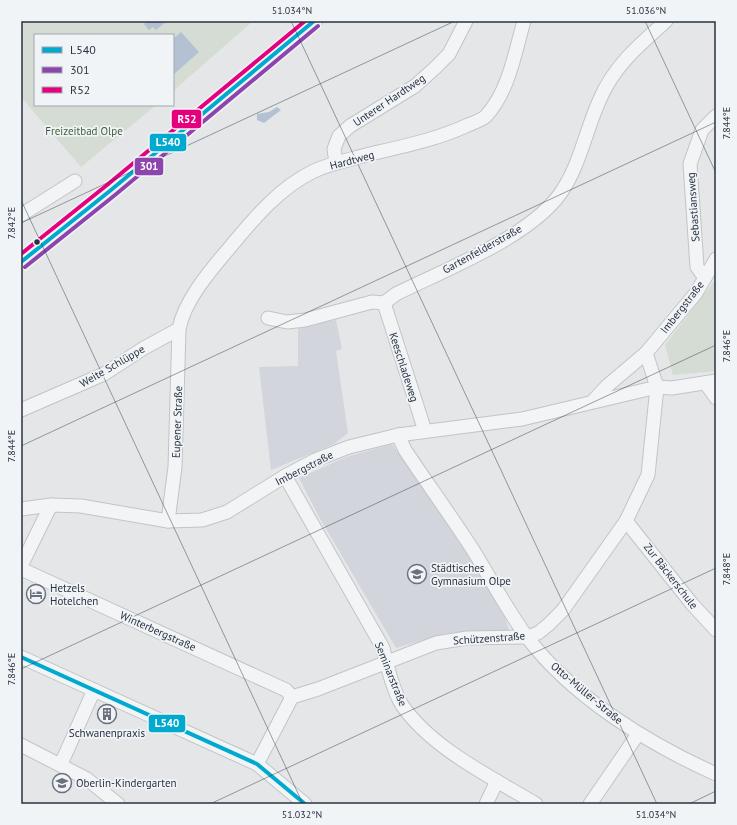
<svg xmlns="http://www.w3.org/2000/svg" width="737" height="825" font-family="'PT Sans',sans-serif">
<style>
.built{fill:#d2d5db}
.green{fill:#d4dcd4}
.water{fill:#b3c1d2}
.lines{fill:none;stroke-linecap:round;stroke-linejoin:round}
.minor-casing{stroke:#c2c4c6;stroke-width:15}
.major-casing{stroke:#c0c2c6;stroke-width:18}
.minor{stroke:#f2f4f5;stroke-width:13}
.major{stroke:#f6f7f7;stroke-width:16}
.bus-1-casing{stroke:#f1f4f7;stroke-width:7}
.bus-2-casing{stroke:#f1f4f7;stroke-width:7}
.bus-3-casing{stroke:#f1f4f7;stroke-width:7}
.bus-1{stroke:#00a9ce;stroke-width:4}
.bus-2{stroke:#8e44ad;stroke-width:4}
.bus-3{stroke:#e5007d;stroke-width:4}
.ticks{fill:none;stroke:#2a3242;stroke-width:1;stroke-opacity:0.45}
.bus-dot{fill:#2a3242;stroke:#f1f4f7;stroke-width:1.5}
.labels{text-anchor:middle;stroke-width:3.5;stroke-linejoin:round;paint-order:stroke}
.street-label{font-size:11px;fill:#2a3242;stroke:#f1f4f7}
.park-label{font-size:11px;fill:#3e5d38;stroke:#f1f4f7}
.poi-label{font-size:11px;fill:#2a3242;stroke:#f1f4f7;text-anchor:start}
.line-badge{stroke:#f1f4f7;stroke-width:1.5}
.badge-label{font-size:11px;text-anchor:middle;font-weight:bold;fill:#fff}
.neatline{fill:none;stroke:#2a3242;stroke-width:1.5}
.ticks-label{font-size:10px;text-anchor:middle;fill:#2a3242}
</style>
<rect width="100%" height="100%" fill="#e4e6e8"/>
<g class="built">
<path d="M 336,320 L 342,349 L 336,351 L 348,433 L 334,444 L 271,470 L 259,367 L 298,366 L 298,327 Z"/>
<path d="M 392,444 L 462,542 L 501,605 L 509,630 L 448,633 L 396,648 L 318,515 L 299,478 L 346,457 Z"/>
</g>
<g class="green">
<path d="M 21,21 L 253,21 L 173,91 L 173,35 L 35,35 L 35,105 L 156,105 L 81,167 L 21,97 Z"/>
<path d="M 716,279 L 716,371 L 673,375 L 665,345 Z"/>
</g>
<g class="water">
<path d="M 147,21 L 167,21 L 156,30 L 153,27 L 149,30 L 144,24 Z"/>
<path d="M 181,32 L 199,52 L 173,75 L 173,39 Z"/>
<path d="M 277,107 L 281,110 L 264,123 L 257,120 L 257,114 L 269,112 Z"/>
</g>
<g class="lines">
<defs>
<g id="minor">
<path d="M 336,163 L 334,149 L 339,136 L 350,126 L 415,86 L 435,68 L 449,54 L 466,21"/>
<path d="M 21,215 L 75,181"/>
<path d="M 705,278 L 697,267 L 690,164 L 702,130 L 716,116"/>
<path d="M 384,303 L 425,431"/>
<path d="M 268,318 L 287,322 L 305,320 L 372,302 L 384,303 L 396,294 C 444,270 528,238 560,194 C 580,166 586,129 600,99 C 614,66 640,44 666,21"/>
<path d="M 706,384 L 716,398"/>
<path d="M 593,401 L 607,386 L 646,353"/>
<path d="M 21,410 L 104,374 L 144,348 L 179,329"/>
<path d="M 398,435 L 405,450 C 427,483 451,516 473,550 C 491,579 507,610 527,637 C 572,697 649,744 716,774"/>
<path d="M 285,476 L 383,648 C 386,663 394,693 402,705 C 431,748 493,778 536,804"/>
<path d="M 21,509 L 51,505 L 81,506 L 168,521 L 202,520 L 227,512 L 285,476 L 315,460 L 349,447 L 398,435 L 522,419 L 657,387 L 672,388 L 716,381"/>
<path d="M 168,521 L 175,467 L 179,329 C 184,302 208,273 226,252 C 251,222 278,188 314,171 C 331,163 349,160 366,155 C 400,147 436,140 468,125 C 473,123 482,120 486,116 C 509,91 515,52 524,21"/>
<path d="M 626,521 L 692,604 L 716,630"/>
<path d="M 21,566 L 51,505"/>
<path d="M 21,569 L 286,690 L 292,697"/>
<path d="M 21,657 L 257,764 L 305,804"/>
<path d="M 21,745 L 87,779 L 118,804"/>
<path d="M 61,764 L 94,690"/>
<path d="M 257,764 L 292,697 L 318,689 L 436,643 L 467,638 L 527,637 L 538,633 L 548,625 L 563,610 L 626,521 L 648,475 L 657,387 L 646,353 L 696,293 L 716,259"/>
<path d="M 486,804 L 497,781"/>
<path d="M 590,804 L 638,734"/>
</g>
<path id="major" d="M 21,262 L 111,190 L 314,21"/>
</defs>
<use href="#minor" class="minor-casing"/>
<use href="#major" class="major-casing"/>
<use href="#minor" class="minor"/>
<use href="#major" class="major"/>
<defs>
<g id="bus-1">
<path d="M 21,262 L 111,190 L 314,21"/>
<path d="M 21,657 L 257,764 L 305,804"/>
</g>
<path id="bus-2" d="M 25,267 L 115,195 L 318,26"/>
<path id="bus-3" d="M 21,254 L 107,185 L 305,21"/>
</defs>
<use href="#bus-1" class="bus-1-casing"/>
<use href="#bus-2" class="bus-2-casing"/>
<use href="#bus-3" class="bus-3-casing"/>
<use href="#bus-1" class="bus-1"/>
<use href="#bus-2" class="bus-2"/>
<use href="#bus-3" class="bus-3"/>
</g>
<path class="ticks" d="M 291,21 L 657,804M 645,21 L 716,173M 21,200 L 303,804M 21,223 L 455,21M 21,446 L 716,122M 21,669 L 716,345M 210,804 L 716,568M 689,804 L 716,791"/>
<defs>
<symbol id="school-ring" viewBox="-11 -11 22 22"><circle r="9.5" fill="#f1f4f7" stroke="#6b717c" stroke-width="1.5"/><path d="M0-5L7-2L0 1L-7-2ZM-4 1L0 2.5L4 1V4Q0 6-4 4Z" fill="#6b717c"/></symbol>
<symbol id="hotel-ring" viewBox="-11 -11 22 22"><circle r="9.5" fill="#f1f4f7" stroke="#6b717c" stroke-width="1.5"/><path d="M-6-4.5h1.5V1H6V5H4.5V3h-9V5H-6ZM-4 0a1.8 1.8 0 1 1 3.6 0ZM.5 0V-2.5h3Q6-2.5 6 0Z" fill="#6b717c"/></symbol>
<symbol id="building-ring" viewBox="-11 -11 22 22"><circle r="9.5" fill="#f1f4f7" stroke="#6b717c" stroke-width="1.5"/><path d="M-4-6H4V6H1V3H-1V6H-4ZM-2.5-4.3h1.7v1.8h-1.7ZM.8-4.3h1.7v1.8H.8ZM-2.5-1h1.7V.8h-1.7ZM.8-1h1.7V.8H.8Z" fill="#6b717c"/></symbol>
</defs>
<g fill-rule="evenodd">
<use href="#school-ring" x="406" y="563" width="22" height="22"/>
<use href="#hotel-ring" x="25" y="583" width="22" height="22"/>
<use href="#building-ring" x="96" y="703" width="22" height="22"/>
<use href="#school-ring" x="51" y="772" width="22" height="22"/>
</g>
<circle class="bus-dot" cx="37" cy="242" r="3.5"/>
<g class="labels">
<g class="street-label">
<text transform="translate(389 100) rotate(-34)" y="4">Unterer Hardtweg</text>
<text transform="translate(352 160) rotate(-15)" y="4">Hardtweg</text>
<text transform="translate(693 207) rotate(-94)" y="4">Sebastiansweg</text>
<text transform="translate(482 249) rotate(-29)" y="4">Gartenfelderstraße</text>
<text transform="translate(682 307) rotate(-52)" y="4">Imbergstraße</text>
<text transform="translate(112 366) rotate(-30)" y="4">Weite Schlüppe</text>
<text transform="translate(404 367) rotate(72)" y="4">Keeschladeweg</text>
<text transform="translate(177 422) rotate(-88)" y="4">Eupener Straße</text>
<text transform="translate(304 468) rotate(-27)" y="4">Imbergstraße</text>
<text transform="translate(671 576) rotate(52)" y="4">Zur Bäckerschule</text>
<text transform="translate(158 631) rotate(24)" y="4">Winterbergstraße</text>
<text transform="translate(489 638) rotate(-4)" y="4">Schützenstraße</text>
<text transform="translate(391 674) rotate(68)" y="4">Seminarstraße</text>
<text transform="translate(587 693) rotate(40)" y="4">Otto-Müller-Straße</text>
</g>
<g class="park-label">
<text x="84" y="135">Freizeitbad Olpe</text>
</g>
<g class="poi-label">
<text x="431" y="572">Städtisches<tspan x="431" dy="13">Gymnasium Olpe</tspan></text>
<text x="50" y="592">Hetzels<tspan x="50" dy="13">Hotelchen</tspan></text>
<text x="107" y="737" text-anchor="middle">Schwanenpraxis</text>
<text x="76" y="787">Oberlin-Kindergarten</text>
</g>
</g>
<g class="line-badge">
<rect x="171" y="109" width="31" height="20" rx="4" fill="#e5007d"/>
<rect x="149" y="133" width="38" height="19" rx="4" fill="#00a9ce"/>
<rect x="134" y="157" width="30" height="19" rx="4" fill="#8e44ad"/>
<rect x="148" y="714" width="38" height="19" rx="4" fill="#00a9ce"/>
</g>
<g class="badge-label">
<text x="187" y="123">R52</text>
<text x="168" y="146">L540</text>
<text x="149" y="170">301</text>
<text x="167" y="727">L540</text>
</g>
<rect width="737" height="825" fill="none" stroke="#f1f4f7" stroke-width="44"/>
<rect x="34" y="34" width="140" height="72" fill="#f1f4f7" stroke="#a1a6af"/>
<rect x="42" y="47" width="20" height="6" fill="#00a9ce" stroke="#a1a6af"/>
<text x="70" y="54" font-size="12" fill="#2a3242">L540</text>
<rect x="42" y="67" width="20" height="6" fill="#8e44ad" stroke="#a1a6af"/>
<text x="70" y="74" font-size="12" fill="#2a3242">301</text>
<rect x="42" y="87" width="20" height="6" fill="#e5007d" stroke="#a1a6af"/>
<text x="70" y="94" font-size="12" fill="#2a3242">R52</text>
<rect x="22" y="22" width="693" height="781" class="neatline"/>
<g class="ticks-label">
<text x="292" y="14">51.034°N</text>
<text x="646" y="14">51.036°N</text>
<text transform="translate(726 123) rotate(-90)" y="4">7.844°E</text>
<text transform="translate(11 223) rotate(-90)" y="4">7.842°E</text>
<text transform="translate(726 346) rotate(-90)" y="4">7.846°E</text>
<text transform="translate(11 446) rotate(-90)" y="4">7.844°E</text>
<text transform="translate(726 569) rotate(-90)" y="4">7.848°E</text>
<text transform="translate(11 669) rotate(-90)" y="4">7.846°E</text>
<text x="302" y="818">51.032°N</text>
<text x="656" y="818">51.034°N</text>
</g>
</svg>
